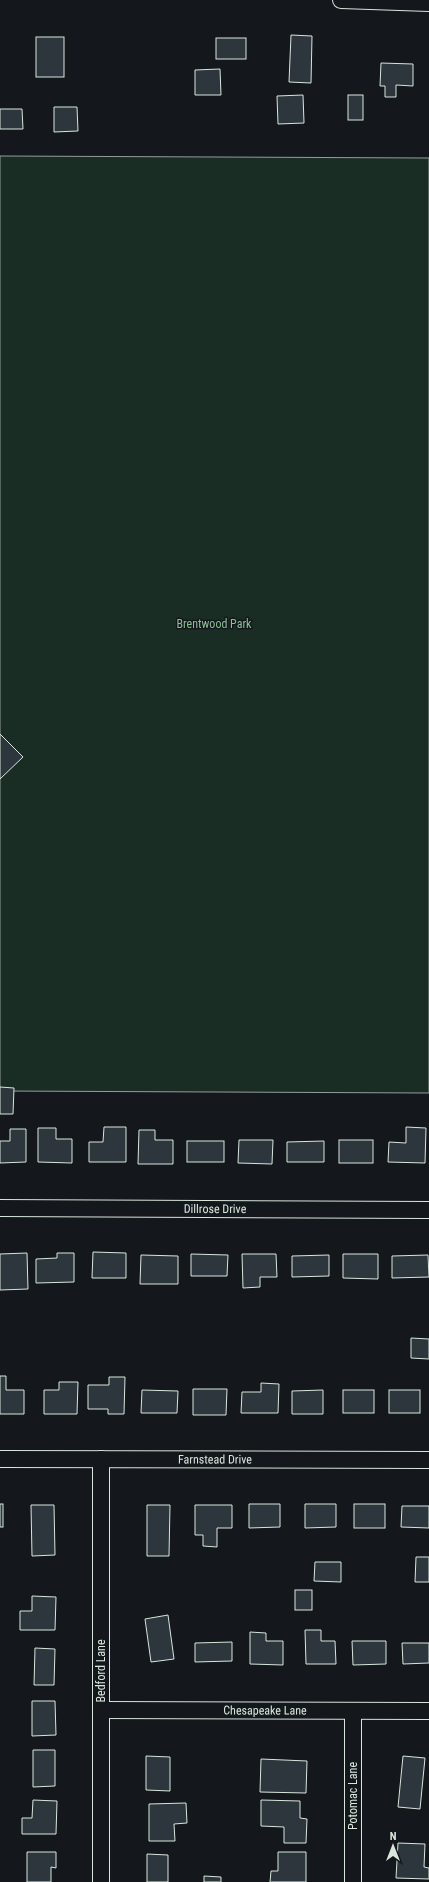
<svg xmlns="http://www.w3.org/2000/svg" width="429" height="1882" font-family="'Roboto Condensed',sans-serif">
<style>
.green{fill:#1a2d24;stroke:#939e99}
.building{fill:#2c363c;stroke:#d8e6dc}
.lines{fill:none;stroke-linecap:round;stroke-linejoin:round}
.minor-casing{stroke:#d8e6dc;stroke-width:18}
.minor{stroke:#14181c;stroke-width:16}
.labels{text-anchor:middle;stroke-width:3;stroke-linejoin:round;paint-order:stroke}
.park-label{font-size:12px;fill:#8ac095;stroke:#14181c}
.street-label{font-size:12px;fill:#d8e6dc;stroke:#14181c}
</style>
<rect width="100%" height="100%" fill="#14181c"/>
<path class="green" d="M 0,156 L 429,158 L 429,1093 L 0,1091 Z"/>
<g class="building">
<path d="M 291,35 L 312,36 L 311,83 L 289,82 Z"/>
<rect x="36" y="37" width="28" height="40"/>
<rect x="216" y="38" width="30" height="21"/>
<path d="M 381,63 L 413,64 L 413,86 L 396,85 L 396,97 L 385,97 L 385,86 L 380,86 Z"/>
<path d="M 220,69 L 221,95 L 195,95 L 195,70 Z"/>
<path d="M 303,95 L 304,123 L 278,124 L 277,96 Z"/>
<rect x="348" y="95" width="15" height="25"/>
<path d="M 54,107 L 77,107 L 78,131 L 54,132 Z"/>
<path d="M 0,109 L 22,109 L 23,129 L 0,129 Z"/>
<path d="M 0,734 L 23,757 L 0,779 Z"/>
<path d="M 0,1087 L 14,1088 L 13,1114 L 0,1114 Z"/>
<path d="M 104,1127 L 126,1127 L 126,1162 L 89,1162 L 89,1142 L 103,1142 Z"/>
<path d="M 406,1127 L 426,1128 L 425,1163 L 388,1162 L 389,1142 L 406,1143 Z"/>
<path d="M 38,1128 L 56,1128 L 56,1139 L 72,1139 L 72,1163 L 38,1162 Z"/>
<path d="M 10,1129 L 26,1129 L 26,1162 L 0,1163 L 0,1141 L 10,1141 Z"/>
<path d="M 139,1130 L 155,1130 L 155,1140 L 173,1140 L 173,1164 L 138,1164 Z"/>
<path d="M 239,1140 L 273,1140 L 272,1164 L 238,1163 Z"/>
<rect x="339" y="1140" width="34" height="23"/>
<rect x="187" y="1141" width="37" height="21"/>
<path d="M 324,1141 L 324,1162 L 287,1162 L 287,1142 Z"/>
<path d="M 93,1252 L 126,1253 L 126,1278 L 92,1278 Z"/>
<path d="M 27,1253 L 28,1289 L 0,1290 L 0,1254 Z"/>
<path d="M 57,1253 L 74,1253 L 74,1282 L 36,1283 L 36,1259 L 57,1258 Z"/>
<path d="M 191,1254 L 228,1255 L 227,1276 L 191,1276 Z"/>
<path d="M 242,1254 L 276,1254 L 277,1277 L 260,1277 L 260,1287 L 243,1288 Z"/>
<path d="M 343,1254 L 378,1254 L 378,1279 L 343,1278 Z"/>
<path d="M 141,1255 L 178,1256 L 178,1284 L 140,1284 Z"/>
<path d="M 329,1255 L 329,1276 L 292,1277 L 292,1256 Z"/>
<path d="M 428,1255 L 429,1277 L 392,1278 L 392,1256 Z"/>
<path d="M 411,1338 L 429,1339 L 429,1359 L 411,1358 Z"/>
<path d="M 0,1376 L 6,1376 L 6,1390 L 24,1390 L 24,1414 L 0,1414 Z"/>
<path d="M 109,1377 L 125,1377 L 124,1414 L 108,1414 L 108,1409 L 88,1409 L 88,1385 L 109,1385 Z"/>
<path d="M 59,1382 L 78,1382 L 77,1414 L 44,1414 L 44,1390 L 59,1390 Z"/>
<path d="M 261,1383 L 279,1384 L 278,1413 L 241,1413 L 242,1392 L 261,1392 Z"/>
<path d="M 193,1389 L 227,1389 L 226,1415 L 193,1415 Z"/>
<path d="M 142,1390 L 178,1391 L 177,1413 L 141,1413 Z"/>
<path d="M 323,1390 L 323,1414 L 292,1414 L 292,1391 Z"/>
<rect x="343" y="1390" width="31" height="23"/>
<rect x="389" y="1390" width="31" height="23"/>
<rect x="0" y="1504" width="3" height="23"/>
<path d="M 249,1504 L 280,1504 L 280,1527 L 249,1528 Z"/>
<path d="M 305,1504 L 336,1504 L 336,1527 L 305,1528 Z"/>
<rect x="354" y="1504" width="31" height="24"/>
<path d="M 31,1505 L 54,1505 L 55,1555 L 32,1556 Z"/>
<path d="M 147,1505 L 170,1505 L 169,1556 L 147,1556 Z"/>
<path d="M 195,1505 L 232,1505 L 232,1528 L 217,1528 L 217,1547 L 203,1546 L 203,1535 L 195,1535 Z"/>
<path d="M 402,1506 L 429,1506 L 429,1528 L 401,1527 Z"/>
<path d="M 416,1557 L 429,1557 L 429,1582 L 415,1582 Z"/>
<path d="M 315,1562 L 341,1562 L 341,1582 L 314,1581 Z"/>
<rect x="295" y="1590" width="17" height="20"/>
<path d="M 32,1596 L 56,1597 L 55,1630 L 20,1630 L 20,1611 L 32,1611 Z"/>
<path d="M 168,1615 L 174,1659 L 151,1662 L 145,1619 Z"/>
<path d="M 305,1630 L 321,1630 L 321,1641 L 335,1641 L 336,1664 L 306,1664 Z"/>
<path d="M 250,1632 L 266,1633 L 266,1641 L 283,1641 L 283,1665 L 250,1664 Z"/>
<path d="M 352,1641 L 386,1641 L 386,1664 L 353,1665 Z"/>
<path d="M 232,1642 L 232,1661 L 195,1662 L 195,1643 Z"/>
<path d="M 402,1643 L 429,1643 L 429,1663 L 403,1664 Z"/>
<path d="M 35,1648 L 55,1649 L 54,1685 L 34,1685 Z"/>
<path d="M 32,1701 L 55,1701 L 56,1735 L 32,1736 Z"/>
<path d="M 33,1750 L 55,1750 L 55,1786 L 33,1787 Z"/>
<path d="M 146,1756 L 170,1757 L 170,1791 L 146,1790 Z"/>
<path d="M 403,1756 L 425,1758 L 420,1809 L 398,1807 Z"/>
<path d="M 261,1759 L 307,1761 L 306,1793 L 260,1792 Z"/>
<path d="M 33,1800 L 57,1801 L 56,1834 L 22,1834 L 22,1818 L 32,1818 Z"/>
<path d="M 261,1800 L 300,1801 L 300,1818 L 307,1819 L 306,1843 L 284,1843 L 284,1827 L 261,1826 Z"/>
<path d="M 186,1803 L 187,1823 L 174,1824 L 175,1841 L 149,1841 L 149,1804 Z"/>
<path d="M 398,1843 L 425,1844 L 424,1867 L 429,1868 L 429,1879 L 396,1878 Z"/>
<path d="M 27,1852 L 56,1852 L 56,1868 L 51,1867 L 51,1882 L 27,1882 Z"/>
<path d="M 278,1852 L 306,1852 L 306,1882 L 270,1882 L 271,1871 L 278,1871 Z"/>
<path d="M 147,1854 L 168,1855 L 168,1882 L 147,1882 Z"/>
<path d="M 204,1876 L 221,1877 L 221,1882 L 204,1882 Z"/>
</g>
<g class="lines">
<defs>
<g id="minor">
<path d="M 341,0 L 429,3"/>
<path id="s1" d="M 0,1208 L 429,1210"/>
<path id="s2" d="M 0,1459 L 429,1460"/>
<path d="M 101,1459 L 101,1882"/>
<path id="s3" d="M 101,1710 L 429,1711"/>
<path d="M 353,1882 L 353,1711"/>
</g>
</defs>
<use href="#minor" class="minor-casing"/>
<use href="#minor" class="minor"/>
</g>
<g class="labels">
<g class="park-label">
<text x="214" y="628">Brentwood Park</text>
</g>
<g class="street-label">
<text dy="4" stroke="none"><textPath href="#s1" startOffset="215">Dillrose Drive</textPath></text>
<text dy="4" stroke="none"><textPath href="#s2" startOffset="215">Farnstead Drive</textPath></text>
<text transform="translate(101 1671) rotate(-90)" y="4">Bedford Lane</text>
<text dy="4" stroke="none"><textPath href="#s3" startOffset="164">Chesapeake Lane</textPath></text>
<text transform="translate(353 1796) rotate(-90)" y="4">Potomac Lane</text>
</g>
</g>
<g transform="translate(393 1846)" stroke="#14181c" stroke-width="3" paint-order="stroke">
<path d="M0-3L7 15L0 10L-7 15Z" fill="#d8e6dc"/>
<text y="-6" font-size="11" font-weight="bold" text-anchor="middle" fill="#d8e6dc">N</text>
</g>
</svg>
